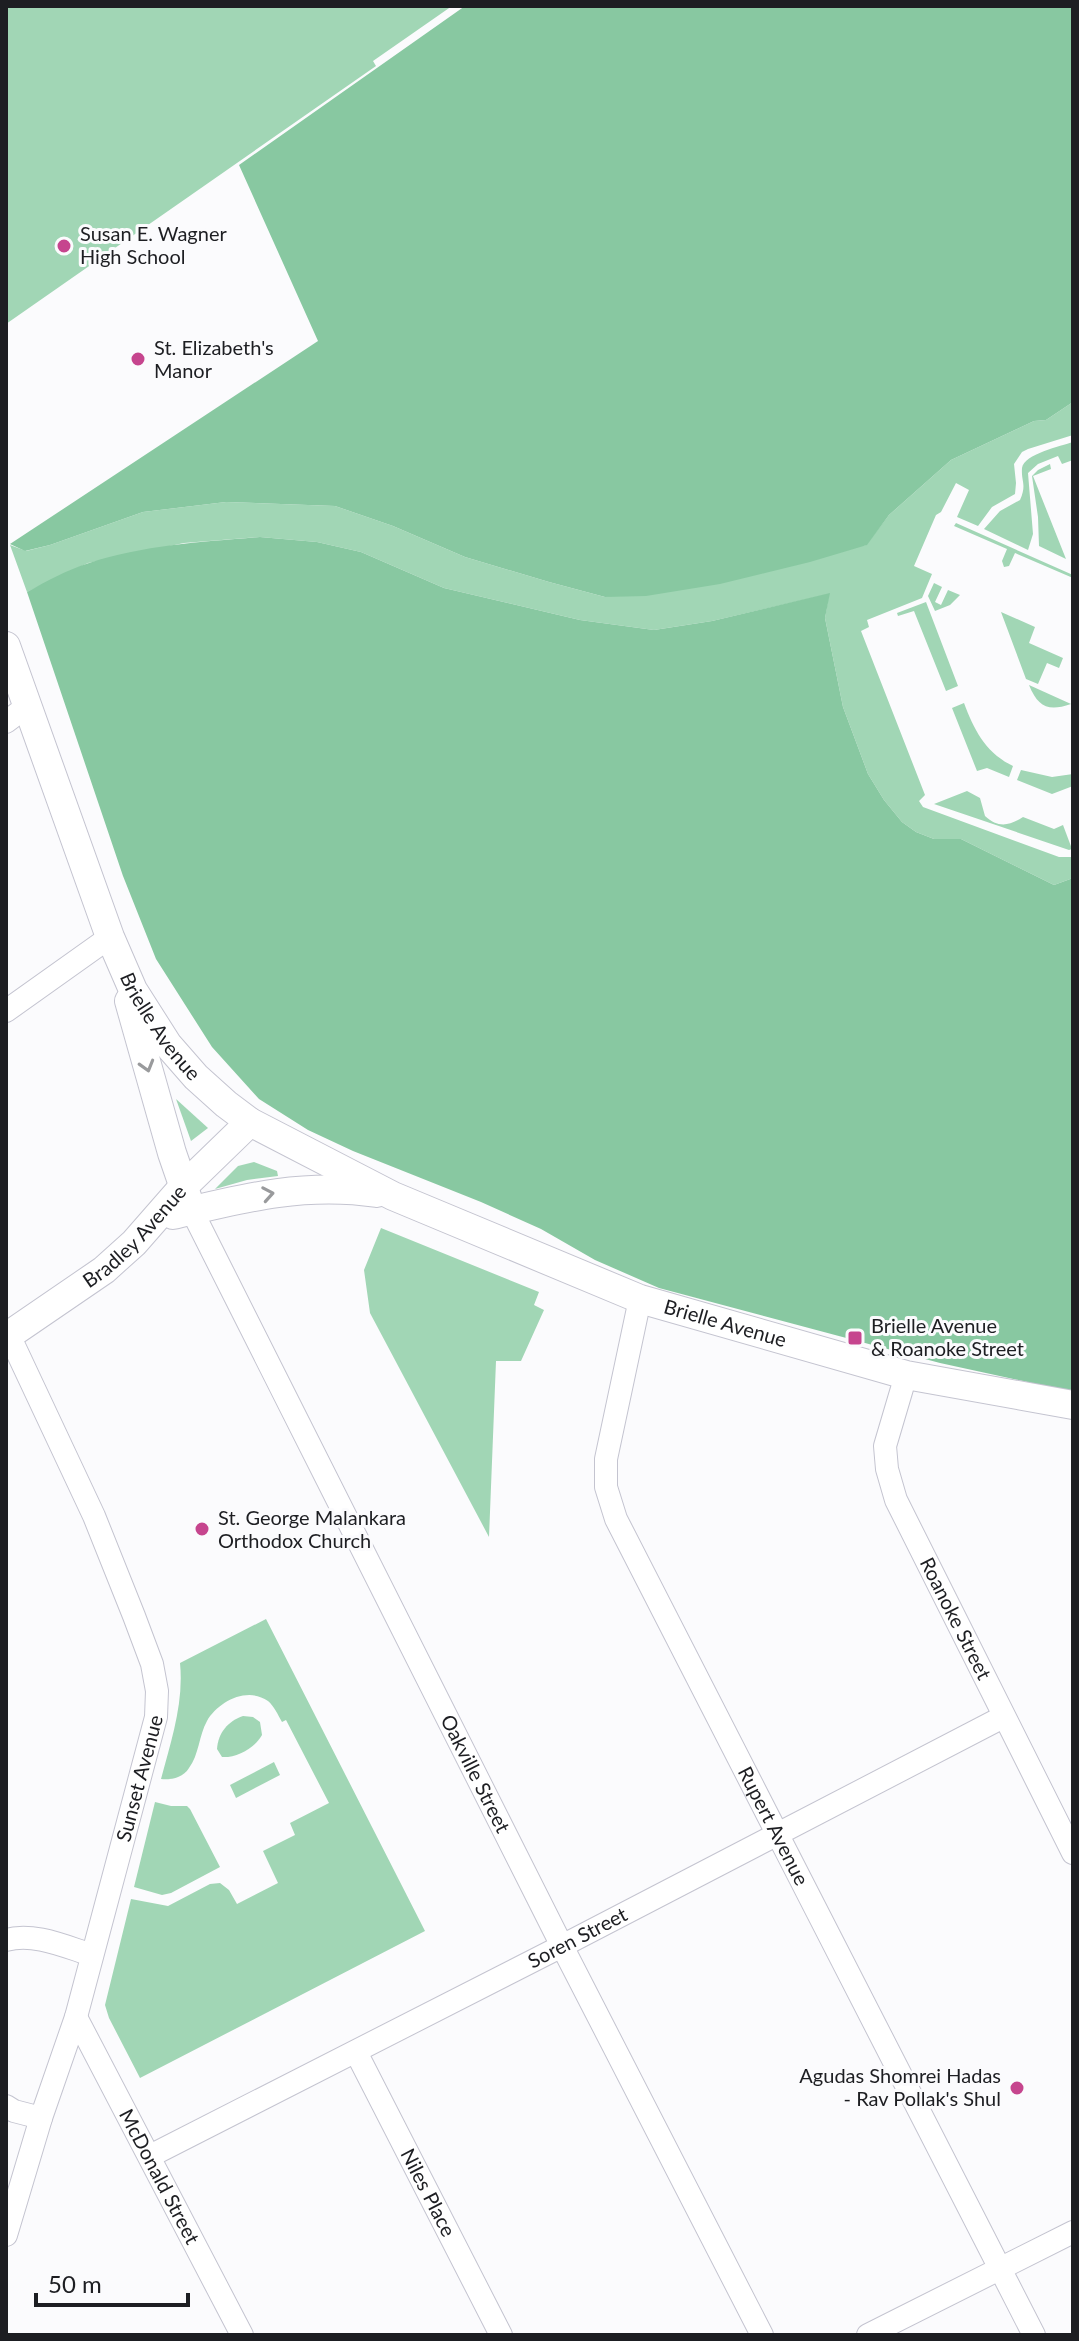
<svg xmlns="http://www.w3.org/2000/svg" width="1079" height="2341" font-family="Lato,sans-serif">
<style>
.green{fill:#a1d6b5}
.forest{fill:#88c8a1}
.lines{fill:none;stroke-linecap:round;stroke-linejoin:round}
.minor-casing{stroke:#c4c4d0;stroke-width:24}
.tertiary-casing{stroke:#c4c4d0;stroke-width:30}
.minor{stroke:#fff;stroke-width:22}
.tertiary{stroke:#fff;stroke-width:28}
.oneway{stroke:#999a9c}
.poi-dot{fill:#c6458e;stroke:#fbfbfd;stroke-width:3}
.labels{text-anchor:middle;stroke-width:6;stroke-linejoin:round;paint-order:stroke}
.poi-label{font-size:20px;fill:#1d1e22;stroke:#fbfbfd;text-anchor:start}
.street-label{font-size:20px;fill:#1d1e22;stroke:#fbfbfd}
</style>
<rect width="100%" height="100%" fill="#fbfbfd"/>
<g class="green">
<path d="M 6,6 L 452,6 L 373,61 L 376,66 L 6,324 Z"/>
<path d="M 1073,402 L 1073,435 L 1028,449 L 1022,452 L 1014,464 L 1016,483 L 1015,494 L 992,507 L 978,526 L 957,517 L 969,490 L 956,483 L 941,512 L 936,515 L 914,566 L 932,574 L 922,598 L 867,620 L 869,627 L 861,631 L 925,795 L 919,801 L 923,807 L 1059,857 L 1073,857 L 1073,878 L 1054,885 L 961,839 L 934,839 L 916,832 L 902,822 L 884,800 L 868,774 L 843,707 L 825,618 L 829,594 L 712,621 L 654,630 L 580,620 L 444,588 L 361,552 L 317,542 L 260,537 L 184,543 L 88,563 L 27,592 L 10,545 L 26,551 L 50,545 L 143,512 L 226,502 L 335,506 L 393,526 L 465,557 L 549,582 L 605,597 L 866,545 L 889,515 L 951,460 L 1034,421 L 1046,420 Z"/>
<path d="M 1073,442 L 1073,460 L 1062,464 L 1058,456 L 1038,464 L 1028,473 L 1033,534 L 1028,550 L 984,529 L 1000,511 L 1020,500 C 1027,484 1021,482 1022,468 C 1024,454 1061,446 1073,442 Z"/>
<path d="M 1050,464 L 1051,469 L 1033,476 L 1066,559 L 1039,546 L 1038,517 L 1032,476 L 1038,470 Z"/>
<path d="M 956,523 L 1073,575 L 1073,578 L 1015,553 L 1009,566 L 1004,567 L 1002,561 L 1007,549 L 954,526 Z"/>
<path d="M 934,583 L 942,587 L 935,602 L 941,605 L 948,590 L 960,595 L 950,605 L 935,611 L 928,596 Z"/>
<path d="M 926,602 L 958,686 L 946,691 L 914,611 L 898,616 L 897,613 Z"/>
<path d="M 1001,612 L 1035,627 L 1029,643 L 1063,658 L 1059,668 L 1047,663 L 1038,684 L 1026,679 Z"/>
<path d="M 1029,685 L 1071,704 C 1048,712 1038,707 1029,685 Z"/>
<path d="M 964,703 C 974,730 986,753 1013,766 L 1009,777 L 987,768 L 977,771 L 952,708 Z"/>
<path d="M 1021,770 L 1052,777 L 1073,774 L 1073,786 L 1052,794 L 1017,780 Z"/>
<path d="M 967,791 L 980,798 L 985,816 C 998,828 1009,826 1023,817 L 1054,829 L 1063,825 L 1072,849 L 1069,850 L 934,804 Z"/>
<path d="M 176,1099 L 208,1128 L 191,1141 Z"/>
<path d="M 254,1162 L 277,1171 L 278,1176 L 247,1180 L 215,1189 L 238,1166 Z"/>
<path d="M 381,1228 L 539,1292 L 534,1305 L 544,1310 L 521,1361 L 496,1361 L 489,1537 L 370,1313 L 364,1270 Z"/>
<path d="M 266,1619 L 425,1931 L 140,2078 L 109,2018 L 105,2005 L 131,1899 L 168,1906 L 210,1884 L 220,1883 L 229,1890 L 237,1904 L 278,1883 L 263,1851 L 295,1835 L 290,1823 L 329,1803 L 286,1720 L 282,1722 C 278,1715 274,1706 268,1701 C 247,1686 218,1702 207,1721 C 199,1735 199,1755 189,1768 C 183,1778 171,1780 161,1779 C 171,1741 184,1703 180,1663 Z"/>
<path d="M 243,1716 L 253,1717 L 260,1722 L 262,1735 C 255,1748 236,1758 222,1757 L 217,1749 C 218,1733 228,1721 243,1716 Z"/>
<path d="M 274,1762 L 280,1775 L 236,1798 L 230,1785 Z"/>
<path d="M 155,1802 L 171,1806 L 187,1806 L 190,1809 L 220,1867 L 171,1893 L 162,1895 L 134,1887 Z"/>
</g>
<g class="forest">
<path d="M 465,6 L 1073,6 L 1073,402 L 1046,420 L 1034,421 L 951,460 L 889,515 L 867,545 L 810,562 L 720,584 L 646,596 L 605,597 L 549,582 L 465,557 L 393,526 L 335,506 L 226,502 L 143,512 L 50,545 L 25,551 L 10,544 L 318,341 L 239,165 Z"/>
<path d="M 260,537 L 317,542 L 361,552 L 444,588 L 580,620 L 654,630 L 712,621 L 830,593 L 825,618 L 843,707 L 868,774 L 884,800 L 902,822 L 916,832 L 934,839 L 961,839 L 1054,885 L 1073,878 L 1073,1392 L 940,1363 L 659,1288 L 595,1260 L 541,1229 L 481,1202 L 353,1151 L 308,1130 L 259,1099 L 212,1047 L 156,959 L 123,876 L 27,592 C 47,581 67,570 89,563 C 144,545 202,542 260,537 Z"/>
</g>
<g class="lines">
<defs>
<g id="minor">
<path d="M 6,722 L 26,707"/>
<path d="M 6,1011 L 110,937"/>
<path id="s1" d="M 192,1211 L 562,1946 L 762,2335"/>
<path id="s2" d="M 640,1299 L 606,1459 L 606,1487 L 616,1519 L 1034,2335"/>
<path id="s3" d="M 906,1375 L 885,1446 L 887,1469 L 896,1500 L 1073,1853"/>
<path d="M 6,1940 C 34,1932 66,1947 92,1955"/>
<path id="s4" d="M 76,2017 L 242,2335"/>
<path id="s5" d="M 356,2052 L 501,2335"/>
<path d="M 6,2106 L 14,2111 L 41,2118"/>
<path id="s6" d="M 150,2156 L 562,1946 L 1003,1717"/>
<path id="s7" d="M 6,2235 L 41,2118 L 76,2017 L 156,1717 L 157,1691 L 152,1664 L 134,1616 L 94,1516 L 9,1335"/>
<path d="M 868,2335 L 1073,2232"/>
</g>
<g id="tertiary">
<path id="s8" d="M 6,646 L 110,937 L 133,990 L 168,1045 L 196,1077 L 226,1104 L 250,1122 L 393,1196 L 640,1299 L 906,1375 L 1073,1405"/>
<path d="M 129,1001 L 172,1153 L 192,1211"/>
<path d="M 173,1215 C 243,1198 305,1182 377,1193"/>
<path id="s9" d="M 6,1337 L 104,1270 L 134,1243 L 183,1187 L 250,1122"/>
</g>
</defs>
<use href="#minor" class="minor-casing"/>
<use href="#tertiary" class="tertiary-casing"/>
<use href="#minor" class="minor"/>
<use href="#tertiary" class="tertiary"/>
</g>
<defs><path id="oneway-chevron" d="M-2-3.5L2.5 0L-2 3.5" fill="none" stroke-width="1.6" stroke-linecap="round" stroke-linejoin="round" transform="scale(2)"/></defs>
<g class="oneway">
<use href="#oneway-chevron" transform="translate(147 1066) rotate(74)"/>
<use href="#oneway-chevron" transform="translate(268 1194) rotate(-10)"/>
</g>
<g class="poi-dot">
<circle cx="64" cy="246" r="8"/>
<circle cx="138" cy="359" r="8"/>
<rect x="847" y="1330" width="16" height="16" rx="4"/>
<circle cx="202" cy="1529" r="8"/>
<circle cx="1017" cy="2088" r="8"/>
</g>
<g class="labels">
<g class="poi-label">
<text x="80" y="241">Susan E. Wagner<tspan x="80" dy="23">High School</tspan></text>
<text x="154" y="355">St. Elizabeth's<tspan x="154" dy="23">Manor</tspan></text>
<text x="871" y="1333">Brielle Avenue<tspan x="871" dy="23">&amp; Roanoke Street</tspan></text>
<text x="218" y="1525">St. George Malankara<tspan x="218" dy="23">Orthodox Church</tspan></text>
<text x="1001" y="2083" text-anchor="end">Agudas Shomrei Hadas<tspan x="1001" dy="23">- Rav Pollak's Shul</tspan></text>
</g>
<g class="street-label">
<text dy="7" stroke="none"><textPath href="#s8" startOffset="412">Brielle Avenue</textPath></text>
<text dy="7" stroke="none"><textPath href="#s9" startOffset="164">Bradley Avenue</textPath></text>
<text dy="7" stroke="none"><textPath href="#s8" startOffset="1062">Brielle Avenue</textPath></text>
<text dy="7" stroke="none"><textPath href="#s3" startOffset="262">Roanoke Street</textPath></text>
<text dy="7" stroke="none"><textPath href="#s1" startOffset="630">Oakville Street</textPath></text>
<text dy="7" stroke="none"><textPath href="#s7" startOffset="476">Sunset Avenue</textPath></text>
<text dy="7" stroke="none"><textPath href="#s2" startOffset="570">Rupert Avenue</textPath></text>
<text dy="7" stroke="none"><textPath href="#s6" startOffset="480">Soren Street</textPath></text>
<text dy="7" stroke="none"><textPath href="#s4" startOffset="180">McDonald Street</textPath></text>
<text dy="7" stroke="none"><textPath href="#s5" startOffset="158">Niles Place</textPath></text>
</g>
</g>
<rect width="1079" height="2341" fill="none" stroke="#1d1e22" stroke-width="16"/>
<path d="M36 2293v12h152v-12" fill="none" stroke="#1d1e22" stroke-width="4"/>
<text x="48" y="2293" font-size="24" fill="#1d1e22" stroke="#fbfbfd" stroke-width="6" paint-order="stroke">50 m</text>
</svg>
